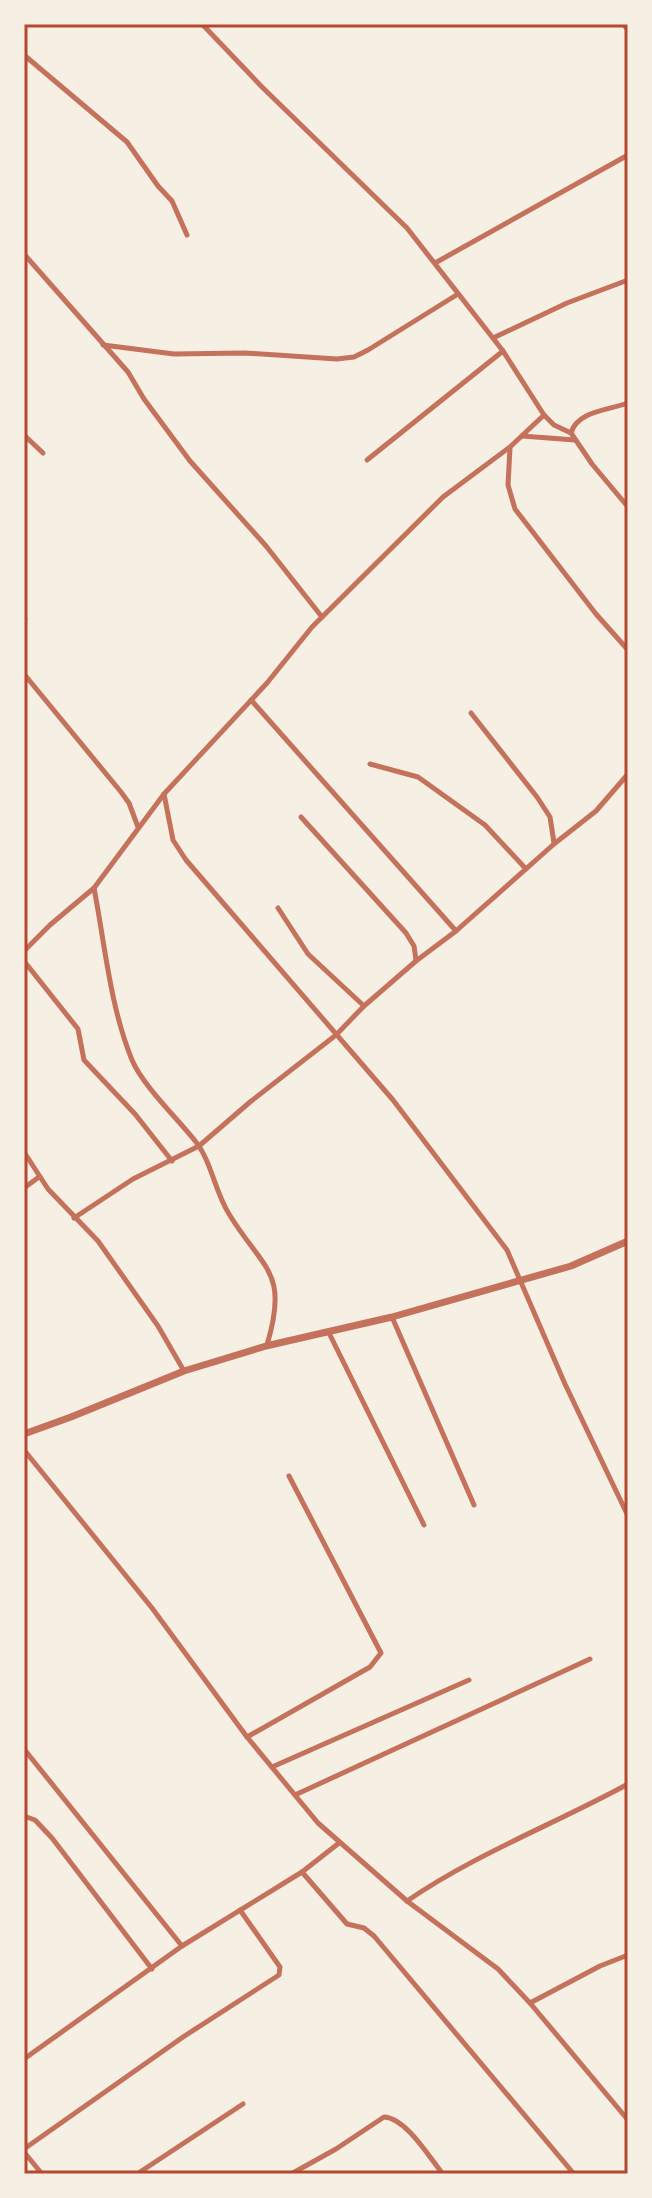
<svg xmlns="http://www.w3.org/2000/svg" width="652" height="2198" font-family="Merriweather,serif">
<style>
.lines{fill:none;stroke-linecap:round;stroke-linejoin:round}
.minor{stroke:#c5725c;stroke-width:5}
.tertiary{stroke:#c5725c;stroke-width:7}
.neatline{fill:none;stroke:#b5482f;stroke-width:3}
</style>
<rect width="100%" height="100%" fill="#f6efe4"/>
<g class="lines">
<g class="minor">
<path d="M 202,24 L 262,87 L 407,228 L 503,351 L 544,415 L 554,425 L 571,433 L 592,464 L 628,507"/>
<path d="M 623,24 L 628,30"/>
<path d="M 24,55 L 127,142 L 158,186 L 172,201 L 187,235"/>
<path d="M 24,254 L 128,372 L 144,399 L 190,461 L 266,546 L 322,617"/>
<path d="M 435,263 L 628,155"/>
<path d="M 493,338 L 567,303 L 628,280"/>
<path d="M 103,345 L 174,354 L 245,353 L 337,359 L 354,357 L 368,350 L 458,294"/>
<path d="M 571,433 C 577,411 609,410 628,403"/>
<path d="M 24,435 L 43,453"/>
<path d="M 522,436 L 575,440"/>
<path d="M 510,448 L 508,485 L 515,509 L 596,614 L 628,650"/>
<path d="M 367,460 L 503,351"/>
<path d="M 24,618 L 25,619"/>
<path d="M 24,674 L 121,792 L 129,803 L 138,827"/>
<path d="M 251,700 L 456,931"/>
<path d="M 471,713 L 537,797 L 550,817 L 554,843"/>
<path d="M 370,764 L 418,777 L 485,825 L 526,869"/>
<path d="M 164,794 L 173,840 L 186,860 L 393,1100 L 507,1250 L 565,1384 L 628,1516"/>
<path d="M 301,817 L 406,933 L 414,946 L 416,960"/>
<path d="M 94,888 C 105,945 110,1006 132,1060 C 143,1086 178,1119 196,1142 C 212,1163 215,1192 229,1214 C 264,1271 289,1271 267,1345"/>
<path d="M 278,908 L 308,954 L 364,1006"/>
<path d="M 24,951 L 50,925 L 94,888 L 164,794 L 267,683 L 312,627 L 443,497 L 510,447 L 544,415"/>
<path d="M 24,961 L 78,1029 L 84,1060 L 135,1114 L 172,1161"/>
<path d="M 24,1152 L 48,1189 L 98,1241 L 158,1326 L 184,1371"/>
<path d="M 24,1188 L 39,1177"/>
<path d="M 74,1218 L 133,1179 L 199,1146 L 250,1102 L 336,1035 L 364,1006 L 416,961 L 456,931 L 554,844 L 596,811 L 628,774"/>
<path d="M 392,1317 L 474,1505"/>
<path d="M 328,1331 L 424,1525"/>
<path d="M 24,1450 L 152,1608 L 247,1737 L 318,1823 L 407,1901 L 498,1969 L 530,2003 L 628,2120"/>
<path d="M 247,1737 L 370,1667 L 381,1653 L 289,1476"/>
<path d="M 24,1749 L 182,1946"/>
<path d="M 272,1767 L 469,1680"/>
<path d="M 295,1795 L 590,1659"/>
<path d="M 24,1816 L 35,1820 L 52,1838 L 152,1969"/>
<path d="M 302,1872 L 347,1924 L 364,1928 L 374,1936 L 574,2174"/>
<path d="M 407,1901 C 477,1853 555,1824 628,1784"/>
<path d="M 530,2003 L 600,1966 L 628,1955"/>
<path d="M 24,2059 L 182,1946 L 302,1872 L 339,1843"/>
<path d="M 24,2149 L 183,2037 L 279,1975 L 280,1967 L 240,1910"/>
<path d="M 24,2152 L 42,2174"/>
<path d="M 137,2174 L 243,2104"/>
<path d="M 291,2174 L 336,2149 L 384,2117 C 406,2118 429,2157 443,2174"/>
</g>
<path class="tertiary" d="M 24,1434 L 71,1417 L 184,1371 L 266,1346 L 392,1317 L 571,1266 L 628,1241"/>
</g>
<rect width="652" height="2198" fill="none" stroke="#f6efe4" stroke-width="52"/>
<rect x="26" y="26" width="600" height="2146" class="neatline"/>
</svg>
